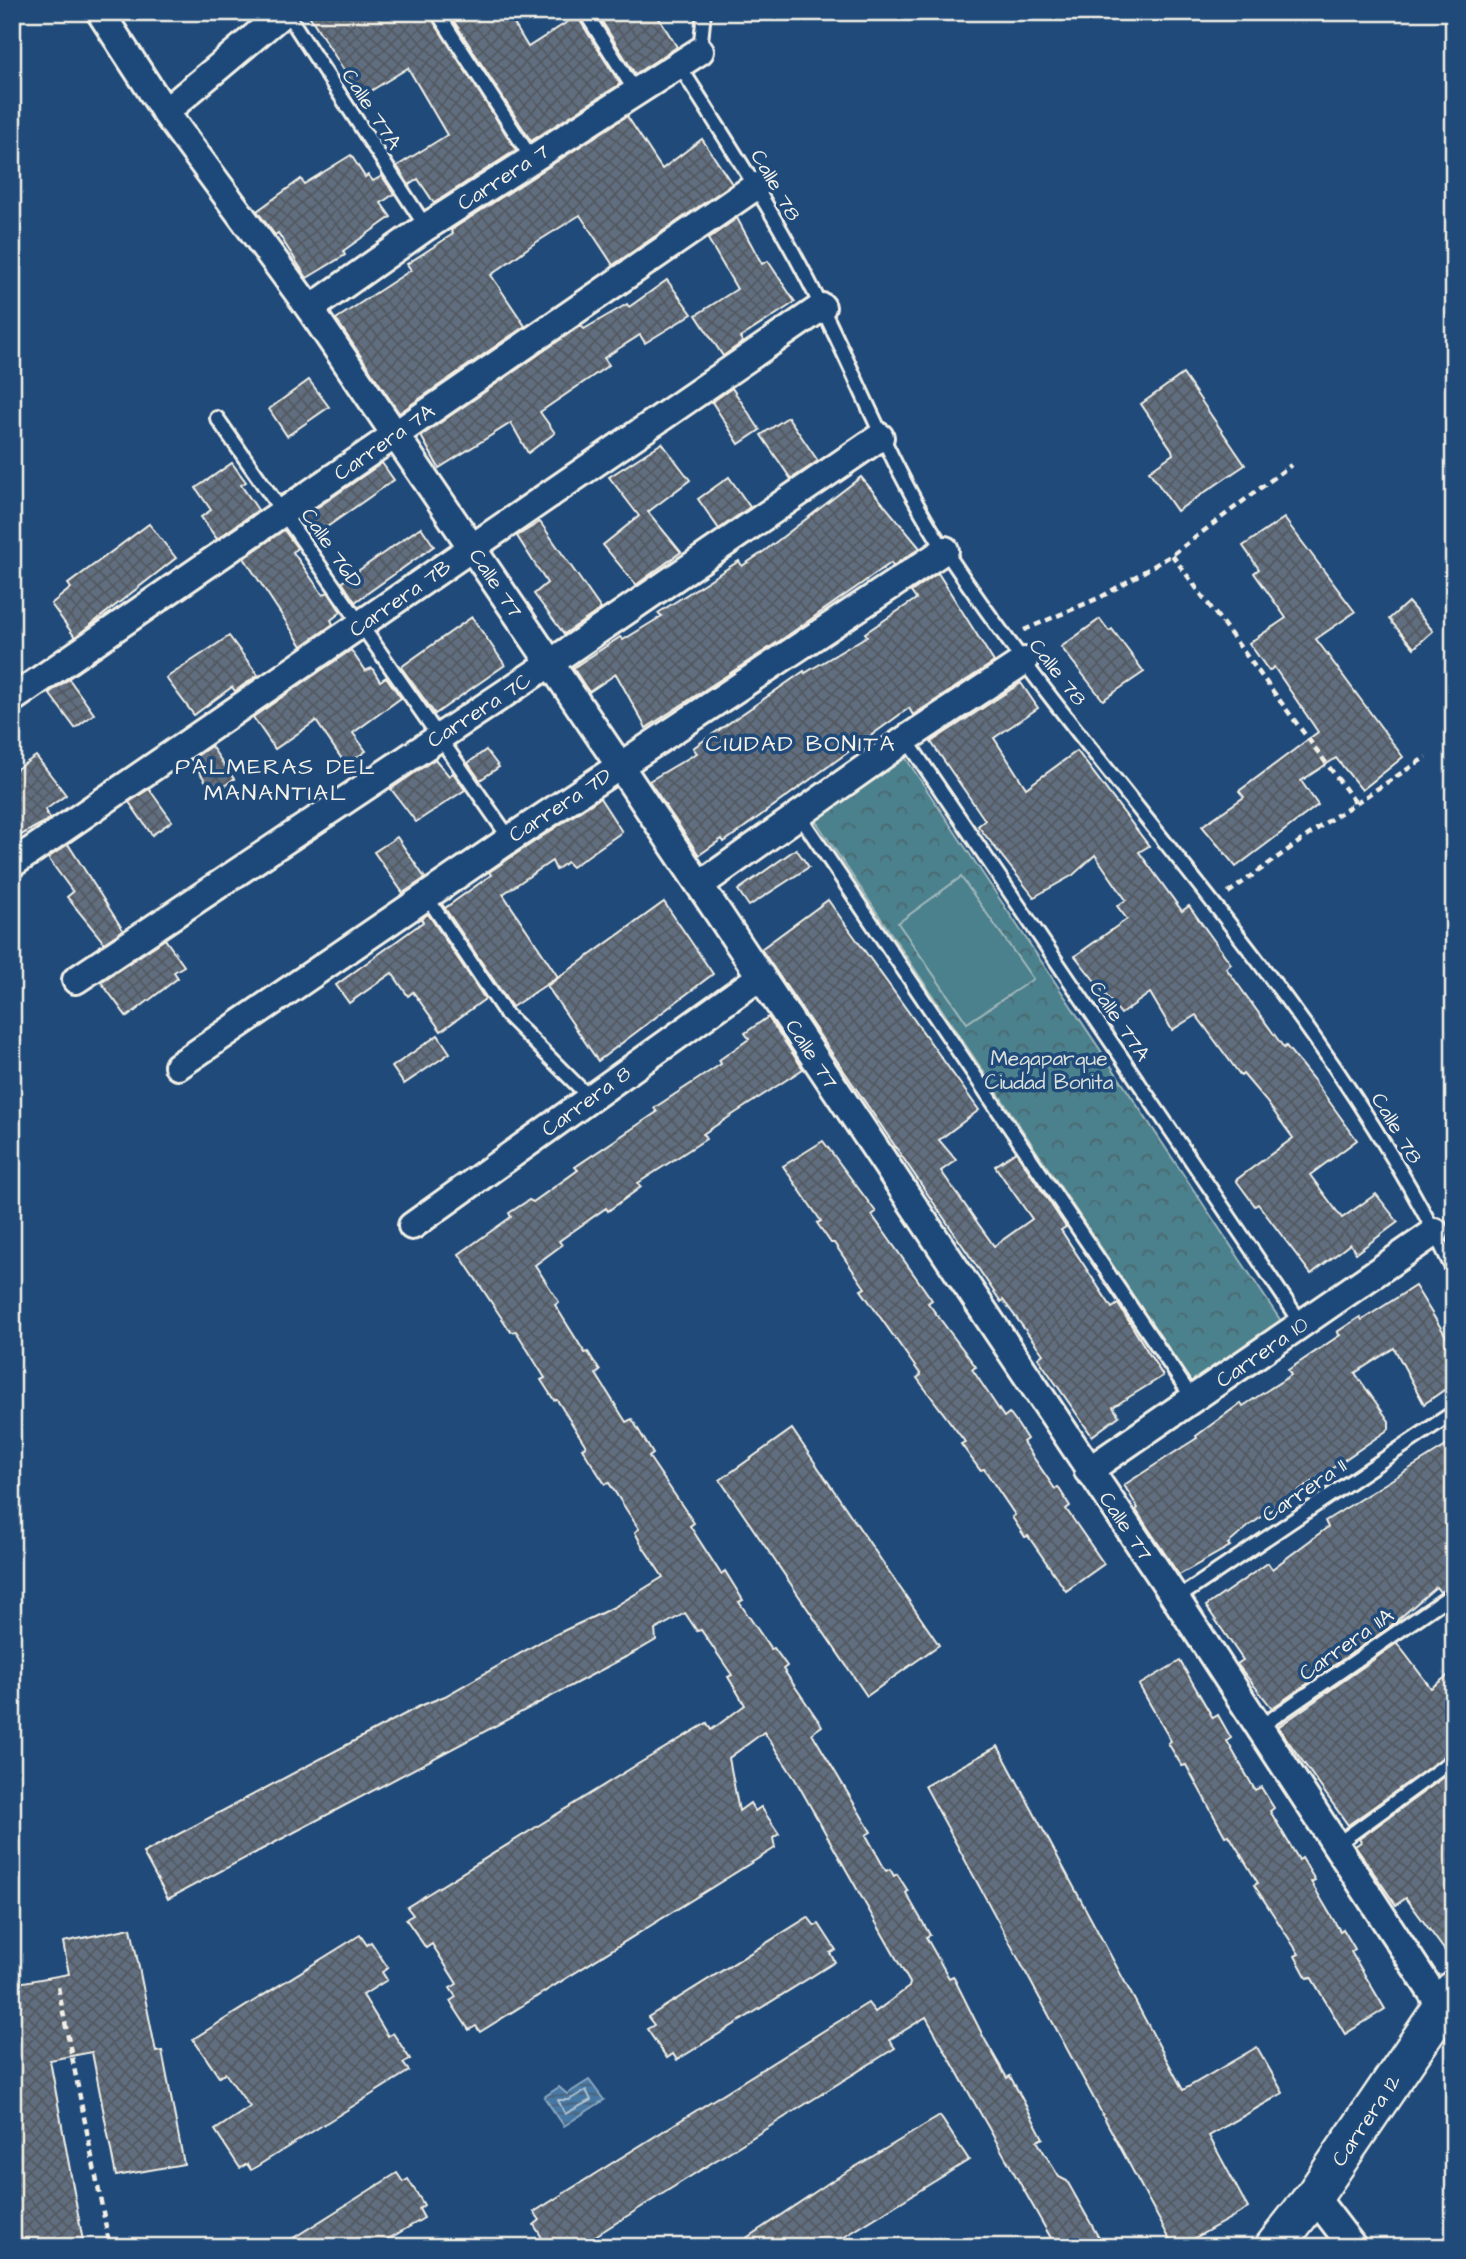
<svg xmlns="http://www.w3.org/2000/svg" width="1466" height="2259" font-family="'Architects Daughter',sans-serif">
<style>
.park{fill:url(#park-crowns);stroke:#a0b8ba;stroke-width:2}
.garden{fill:#4c808d;stroke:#a0b8ba;stroke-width:2}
.water{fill:url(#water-rules);stroke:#8ca8bf;stroke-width:2}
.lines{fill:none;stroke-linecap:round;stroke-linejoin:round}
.shore{stroke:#afc1cd;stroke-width:2}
.building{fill:url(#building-cross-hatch);stroke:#f4f1e8;stroke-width:2}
.service-casing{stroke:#f4f1e8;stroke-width:18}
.minor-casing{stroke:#f4f1e8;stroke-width:32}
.secondary-casing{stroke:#f4f1e8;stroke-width:42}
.path{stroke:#f4f1e8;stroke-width:4.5;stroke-dasharray:7 5;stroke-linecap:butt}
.service{stroke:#1f4a7a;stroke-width:12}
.minor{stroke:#1f4a7a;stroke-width:26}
.secondary{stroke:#1f4a7a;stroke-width:37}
.labels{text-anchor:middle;stroke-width:7;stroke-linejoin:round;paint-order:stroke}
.street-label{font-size:21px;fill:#f4f1e8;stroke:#1f4a7a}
.park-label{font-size:21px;fill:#dbe0da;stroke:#1f4a7a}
.neighbourhood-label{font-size:23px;letter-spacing:2px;fill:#f4f1e8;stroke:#1f4a7a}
</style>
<defs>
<pattern id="park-crowns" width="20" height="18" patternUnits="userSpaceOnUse" patternTransform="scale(1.75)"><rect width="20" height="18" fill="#4c808d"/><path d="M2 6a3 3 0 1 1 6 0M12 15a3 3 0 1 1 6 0" fill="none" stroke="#4b676d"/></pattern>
<pattern id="water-rules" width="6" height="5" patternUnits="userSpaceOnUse" patternTransform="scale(1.75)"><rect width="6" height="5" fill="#4778a4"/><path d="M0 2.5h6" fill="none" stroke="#48627a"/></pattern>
<pattern id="building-cross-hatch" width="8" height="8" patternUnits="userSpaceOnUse" patternTransform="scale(1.75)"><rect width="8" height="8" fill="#606e7f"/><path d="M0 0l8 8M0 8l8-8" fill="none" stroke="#535960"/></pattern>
</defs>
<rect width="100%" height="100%" fill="#1f4a7a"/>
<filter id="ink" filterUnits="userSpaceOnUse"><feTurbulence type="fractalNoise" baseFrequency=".0143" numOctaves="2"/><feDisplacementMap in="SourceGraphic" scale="14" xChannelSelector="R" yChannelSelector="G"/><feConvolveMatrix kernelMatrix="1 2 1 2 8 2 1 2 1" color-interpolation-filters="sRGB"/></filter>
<g filter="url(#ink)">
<path class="park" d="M 905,757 L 1283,1324 L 1193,1385 L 813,817 Z"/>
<path class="garden" d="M 961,877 L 1033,979 L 967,1023 L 898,923 Z"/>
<path class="water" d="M 589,2080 L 604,2100 L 564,2126 L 544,2097 L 559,2087 L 567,2094 Z"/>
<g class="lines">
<path class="shore" d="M 586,2090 L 591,2100 L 565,2114 L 558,2100 L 569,2100 Z"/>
</g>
<g class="building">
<path d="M 307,12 L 428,12 L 516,150 L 434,203 L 418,179 L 409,185 L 397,166 L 447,135 L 408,68 L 361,97 Z"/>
<path d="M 448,12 L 507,12 L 528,47 L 577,16 L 620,84 L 531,141 Z"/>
<path d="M 596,12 L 655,12 L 677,47 L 635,74 Z"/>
<path d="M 627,116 L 662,169 L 702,139 L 732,184 L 613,265 L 580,215 L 532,245 L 491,275 L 525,326 L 399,413 L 336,319 L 411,270 L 407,264 L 453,234 L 451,230 Z"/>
<path d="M 351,155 L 365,177 L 368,175 L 373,181 L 382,176 L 394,194 L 381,203 L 391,217 L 343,251 L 345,255 L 307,278 L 278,233 L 275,235 L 257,211 L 301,179 L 304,184 Z"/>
<path d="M 737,218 L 762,264 L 768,261 L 795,302 L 740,338 L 743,342 L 723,356 L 696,315 L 737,289 L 708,239 Z"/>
<path d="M 667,280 L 692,314 L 645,343 L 640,335 L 604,358 L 609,365 L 540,412 L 555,433 L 528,453 L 511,423 L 439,468 L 421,436 L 581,325 L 584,329 L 627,304 L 629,307 Z"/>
<path d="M 1183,374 L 1245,465 L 1177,511 L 1149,471 L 1173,454 L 1172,450 L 1141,404 Z"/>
<path d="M 309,380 L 329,407 L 287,436 L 269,409 Z"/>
<path d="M 732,388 L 760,430 L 739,444 L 712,402 Z"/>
<path d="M 788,417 L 818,461 L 791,479 L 761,435 Z"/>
<path d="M 662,443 L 690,480 L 648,512 L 681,552 L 636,585 L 603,545 L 639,516 L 609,477 Z"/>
<path d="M 232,463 L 246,482 L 241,485 L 258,510 L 217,539 L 201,517 L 211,510 L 196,488 Z"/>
<path d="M 382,463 L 394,480 L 311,538 L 299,520 Z"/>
<path d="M 729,477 L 750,507 L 719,529 L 698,499 Z"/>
<path d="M 861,477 L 920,548 L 893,566 L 891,563 L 784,638 L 646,728 L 616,674 L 589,692 L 573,668 L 620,637 L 623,640 L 662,616 L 658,613 L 739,561 L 742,566 L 763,552 Z"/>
<path d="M 1284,518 L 1355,612 L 1316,639 L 1403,757 L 1362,790 L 1336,758 L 1301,781 L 1318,805 L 1236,867 L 1202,826 L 1244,797 L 1239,791 L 1318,732 L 1274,667 L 1269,671 L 1249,643 L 1286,618 L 1254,573 L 1259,569 L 1243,546 Z"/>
<path d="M 540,522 L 601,609 L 564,634 L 534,594 L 547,583 L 517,536 Z"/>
<path d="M 149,524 L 176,558 L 75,637 L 51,604 L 71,588 L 68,584 Z"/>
<path d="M 421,527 L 434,546 L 355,602 L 342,582 Z"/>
<path d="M 284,530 L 297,548 L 293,552 L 323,595 L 328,592 L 341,612 L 331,620 L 333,624 L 302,646 L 244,558 Z"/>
<path d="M 938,573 L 994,662 L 913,715 L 909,708 L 724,842 L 722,839 L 699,855 L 649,781 L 697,753 L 693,748 L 804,671 L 805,673 L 867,636 L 865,633 L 916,599 L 911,592 Z"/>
<path d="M 1408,602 L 1433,631 L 1414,648 L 1389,619 Z"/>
<path d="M 472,617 L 505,665 L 435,714 L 401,667 Z"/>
<path d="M 1100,619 L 1109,631 L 1112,629 L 1144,672 L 1103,700 L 1061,647 Z"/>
<path d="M 229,636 L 258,675 L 235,691 L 232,687 L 194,715 L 166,678 Z"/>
<path d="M 351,650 L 365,671 L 372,668 L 380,681 L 386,677 L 401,698 L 353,733 L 366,751 L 346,765 L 316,721 L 275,749 L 253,717 Z"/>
<path d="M 69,679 L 94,714 L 75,728 L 49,693 Z"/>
<path d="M 1021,683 L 1038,708 L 994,738 L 1026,788 L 1077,751 L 1149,846 L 1139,852 L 1182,911 L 1189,906 L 1231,964 L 1226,968 L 1284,1048 L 1286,1046 L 1313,1079 L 1357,1140 L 1310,1175 L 1342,1218 L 1376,1194 L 1398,1222 L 1356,1253 L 1350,1244 L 1311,1274 L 1258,1204 L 1255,1206 L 1236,1180 L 1293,1138 L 1266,1101 L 1243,1074 L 1241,1076 L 1196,1015 L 1172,1030 L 1150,993 L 1121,1014 L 1075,956 L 1127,919 L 1117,906 L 1126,900 L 1095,855 L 1073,875 L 1034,897 L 978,826 L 985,820 L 931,742 Z"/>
<path d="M 211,746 L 234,779 L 214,793 L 191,760 Z"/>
<path d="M 486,750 L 499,767 L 480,780 L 468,763 Z"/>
<path d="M 36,756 L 66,795 L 45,810 L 50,819 L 12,840 L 12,772 Z"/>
<path d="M 435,759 L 449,776 L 453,773 L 465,790 L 416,822 L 391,789 Z"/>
<path d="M 149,789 L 172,821 L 152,835 L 129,802 Z"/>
<path d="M 600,798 L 622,832 L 572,867 L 567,862 L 556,870 L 552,861 L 503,894 L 558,977 L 512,1007 L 442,904 L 445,908 L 491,875 L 489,872 Z"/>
<path d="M 397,837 L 425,878 L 403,893 L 374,852 Z"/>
<path d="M 68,844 L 123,930 L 104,943 L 67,897 L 73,892 L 48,858 Z"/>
<path d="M 796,849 L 809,867 L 749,906 L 738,890 Z"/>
<path d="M 828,900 L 979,1110 L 939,1140 L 956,1160 L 941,1171 L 994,1246 L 1032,1219 L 995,1166 L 1016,1152 L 1066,1227 L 1061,1230 L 1112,1308 L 1118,1304 L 1163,1376 L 1113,1407 L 1119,1416 L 1092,1436 L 1038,1358 L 1043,1354 L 1003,1300 L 1001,1302 L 761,949 Z"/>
<path d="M 664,902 L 713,974 L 598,1061 L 547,986 Z"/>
<path d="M 428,914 L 485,999 L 441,1031 L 413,992 L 408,996 L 392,973 L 349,1003 L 336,985 L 423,922 L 421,919 Z"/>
<path d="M 165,939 L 184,966 L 174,972 L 178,978 L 127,1017 L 101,982 Z"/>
<path d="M 768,1017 L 803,1069 L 703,1134 L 706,1139 L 638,1183 L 641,1187 L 608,1211 L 606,1208 L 559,1241 L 562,1245 L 535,1265 L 559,1302 L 555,1305 L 585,1353 L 588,1352 L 600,1371 L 596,1374 L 626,1422 L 632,1419 L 653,1454 L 649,1457 L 694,1523 L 690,1526 L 721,1574 L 725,1571 L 743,1600 L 739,1602 L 771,1649 L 774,1648 L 787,1666 L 783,1669 L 822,1726 L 812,1733 L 871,1832 L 866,1835 L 886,1871 L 890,1869 L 894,1876 L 897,1874 L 908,1891 L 906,1893 L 930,1935 L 926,1937 L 949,1978 L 953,1976 L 984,2038 L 1007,2078 L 1010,2076 L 1043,2138 L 1037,2141 L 1059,2177 L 1067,2181 L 1104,2247 L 1056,2247 L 926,2017 L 889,2040 L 895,2048 L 600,2233 L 578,2247 L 548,2247 L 534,2225 L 540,2220 L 534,2212 L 868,2003 L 875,2012 L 909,1987 L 910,1983 L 795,1779 L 764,1732 L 729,1758 L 739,1811 L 750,1803 L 755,1811 L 761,1807 L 779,1834 L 773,1838 L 775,1848 L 480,2032 L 476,2026 L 469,2030 L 450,2001 L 456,1997 L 450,1988 L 457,1984 L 432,1944 L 426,1948 L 406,1919 L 413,1915 L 407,1907 L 638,1764 L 707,1723 L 711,1730 L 745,1705 L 728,1677 L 732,1675 L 701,1630 L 697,1631 L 685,1613 L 655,1630 L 656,1640 L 637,1651 L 168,1899 L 143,1853 L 420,1706 L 445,1696 L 544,1640 L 614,1607 L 663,1577 L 641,1544 L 635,1532 L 639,1529 L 609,1483 L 605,1484 L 588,1458 L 582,1448 L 586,1446 L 557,1400 L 554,1400 L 541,1380 L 545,1378 L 516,1331 L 511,1332 L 459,1254 L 511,1217 L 509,1213 L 529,1200 L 533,1202 L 578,1170 L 575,1167 L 657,1112 L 654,1108 L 721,1064 L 719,1060 L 749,1039 L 745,1033 Z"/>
<path d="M 438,1035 L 450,1053 L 404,1084 L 392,1067 Z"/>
<path d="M 823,1141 L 876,1212 L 872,1215 L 932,1300 L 928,1303 L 976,1367 L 972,1369 L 1004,1417 L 1009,1413 L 1018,1425 L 1027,1439 L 1023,1442 L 1055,1489 L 1058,1487 L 1070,1506 L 1066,1509 L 1104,1564 L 1066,1591 L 1028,1536 L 1025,1537 L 1012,1517 L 1015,1515 L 984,1469 L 980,1470 L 961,1444 L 965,1442 L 917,1378 L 921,1375 L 861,1290 L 865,1288 L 834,1243 L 831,1243 L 817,1223 L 821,1221 L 783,1166 Z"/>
<path d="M 1415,1286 L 1446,1336 L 1454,1331 L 1454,1383 L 1424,1404 L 1394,1348 L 1355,1373 L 1389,1421 L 1389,1429 L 1250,1525 L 1228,1544 L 1230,1546 L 1179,1575 L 1136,1510 L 1138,1508 L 1124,1485 L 1197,1438 L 1196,1436 L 1241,1403 L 1243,1406 L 1291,1375 L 1288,1370 L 1340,1335 L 1337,1332 L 1360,1317 L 1362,1320 Z"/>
<path d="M 792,1429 L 939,1645 L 867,1696 L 720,1480 Z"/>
<path d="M 1454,1441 L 1454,1584 L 1440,1592 L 1436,1587 L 1387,1629 L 1272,1708 L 1237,1664 L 1243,1660 L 1206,1606 L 1268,1563 L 1272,1569 L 1328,1527 L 1325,1521 Z"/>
<path d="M 1397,1643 L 1431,1688 L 1454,1671 L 1454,1750 L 1348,1825 L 1278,1727 Z"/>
<path d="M 1180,1661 L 1213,1718 L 1218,1715 L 1231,1738 L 1227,1741 L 1255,1790 L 1261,1787 L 1274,1808 L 1270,1811 L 1299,1860 L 1302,1858 L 1315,1880 L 1311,1882 L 1340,1931 L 1343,1929 L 1355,1949 L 1351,1952 L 1385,2009 L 1345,2034 L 1311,1977 L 1307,1978 L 1295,1956 L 1299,1954 L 1254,1885 L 1258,1883 L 1229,1835 L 1225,1836 L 1186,1765 L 1182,1766 L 1168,1743 L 1171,1741 L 1139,1685 Z"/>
<path d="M 998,1746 L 1183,2090 L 1257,2047 L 1283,2093 L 1209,2136 L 1248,2208 L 1179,2247 L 1174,2247 L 925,1786 Z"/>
<path d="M 1454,1770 L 1454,1963 L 1406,1898 L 1396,1905 L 1355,1846 L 1361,1842 L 1359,1839 Z"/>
<path d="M 808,1917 L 815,1926 L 819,1924 L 836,1950 L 830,1953 L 835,1962 L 677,2060 L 673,2054 L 667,2058 L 647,2029 L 654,2025 L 648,2017 Z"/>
<path d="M 131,1928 L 156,2052 L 162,2051 L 184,2164 L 116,2176 L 92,2052 L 50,2060 L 84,2247 L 15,2247 L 12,2231 L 12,1984 L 69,1974 L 63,1942 Z"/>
<path d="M 360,1935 L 367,1945 L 371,1942 L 388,1968 L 382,1972 L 387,1980 L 363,1995 L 388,2036 L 393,2033 L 410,2059 L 403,2063 L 409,2071 L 251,2170 L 247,2164 L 240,2168 L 215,2130 L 250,2107 L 225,2073 L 219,2077 L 193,2039 Z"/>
<path d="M 940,2116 L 969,2160 L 935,2181 L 828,2247 L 733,2247 L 830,2182 Z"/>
<path d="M 397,2173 L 403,2182 L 408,2179 L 424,2205 L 419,2209 L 424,2218 L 375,2247 L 279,2247 Z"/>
</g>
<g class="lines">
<defs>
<g id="service">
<path d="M 286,12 L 426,227"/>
<path d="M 437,12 L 532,159"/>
<path d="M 585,12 L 635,91"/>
<path d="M 700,51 L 704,12"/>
<path d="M 679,65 C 729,144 781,223 822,308 C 863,390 895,476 946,552 C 1109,797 1327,1004 1454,1272"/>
<path d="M 217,418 L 510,839"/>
<path d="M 906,739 L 1302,1324"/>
<path d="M 799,815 L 1193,1399"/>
<path d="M 426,896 L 506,1014 L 590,1098"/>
<path d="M 1176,1599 L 1454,1412"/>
<path d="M 1260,1727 L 1454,1593"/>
<path d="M 1336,1845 L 1454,1759"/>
</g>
<g id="minor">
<path d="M 100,12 L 165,112 L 310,309 L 620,766 L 1176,1599 L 1442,2008"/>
<path d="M 165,112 L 284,12"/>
<path d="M 310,309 L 426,227 L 700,51"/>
<path d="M 12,699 L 756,186"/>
<path d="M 12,864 L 822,307"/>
<path d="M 700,885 L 906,739 L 1024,661"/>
<path d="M 76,980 L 549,664 L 880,437"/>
<path d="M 178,1066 L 510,839 L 945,550"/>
<path d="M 412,1226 L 761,976"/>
<path d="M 1088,1471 L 1435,1232"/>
<path d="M 1314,2196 L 1353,2247"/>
</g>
<path id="secondary" d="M 1274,2247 L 1314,2196 L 1454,1990"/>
</defs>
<use href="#service" class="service-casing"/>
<use href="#minor" class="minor-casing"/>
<use href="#secondary" class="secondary-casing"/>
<g class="path">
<path d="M 1172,555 L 1355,802"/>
<path d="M 1024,630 L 1101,597 L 1172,555 L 1291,465"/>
<path d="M 1228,893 L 1328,821 L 1426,757"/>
<path d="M 58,1987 L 110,2247"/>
</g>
<use href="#service" class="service"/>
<use href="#minor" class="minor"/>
<use href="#secondary" class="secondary"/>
</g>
</g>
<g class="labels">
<g class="street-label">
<text transform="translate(372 109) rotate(57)" y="7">Calle 77A</text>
<text transform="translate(503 177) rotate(-33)" y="7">Carrera 7</text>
<text transform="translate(776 185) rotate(60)" y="7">Calle 78</text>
<text transform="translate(384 442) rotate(-35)" y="7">Carrera 7A</text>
<text transform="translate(332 548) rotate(56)" y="7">Calle 76D</text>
<text transform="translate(496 583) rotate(56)" y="7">Calle 77</text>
<text transform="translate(400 598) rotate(-35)" y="7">Carrera 7B</text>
<text transform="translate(1058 672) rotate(52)" y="7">Calle 78</text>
<text transform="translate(479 710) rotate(-33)" y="7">Carrera 7C</text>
<text transform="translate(560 805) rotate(-33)" y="7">Carrera 7D</text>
<text transform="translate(1120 1021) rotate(56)" y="7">Calle 77A</text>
<text transform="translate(812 1054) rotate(57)" y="7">Calle 77</text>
<text transform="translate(586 1101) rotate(-36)" y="7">Carrera 8</text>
<text transform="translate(1397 1128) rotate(59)" y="7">Calle 78</text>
<text transform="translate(1262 1352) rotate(-35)" y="7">Carrera 10</text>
<text transform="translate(1304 1490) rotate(-34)" y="7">Carrera 11</text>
<text transform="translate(1126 1526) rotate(56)" y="7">Calle 77</text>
<text transform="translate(1346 1644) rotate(-35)" y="7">Carrera 11A</text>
<text transform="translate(1366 2120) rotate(-56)" y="7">Carrera 12</text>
</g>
<g class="park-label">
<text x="1049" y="1065">Megaparque<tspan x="1049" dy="24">Ciudad Bonita</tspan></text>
</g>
<g class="neighbourhood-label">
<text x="801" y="751">CIUDAD BONITA</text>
<text x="276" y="774">PALMERAS DEL<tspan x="276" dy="26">MANANTIAL</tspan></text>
</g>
</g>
<rect width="1466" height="2259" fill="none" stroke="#1f4a7a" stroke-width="42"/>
<rect x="21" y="21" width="1424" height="2217" fill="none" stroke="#f4f1e8" stroke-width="2.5" filter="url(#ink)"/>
</svg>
